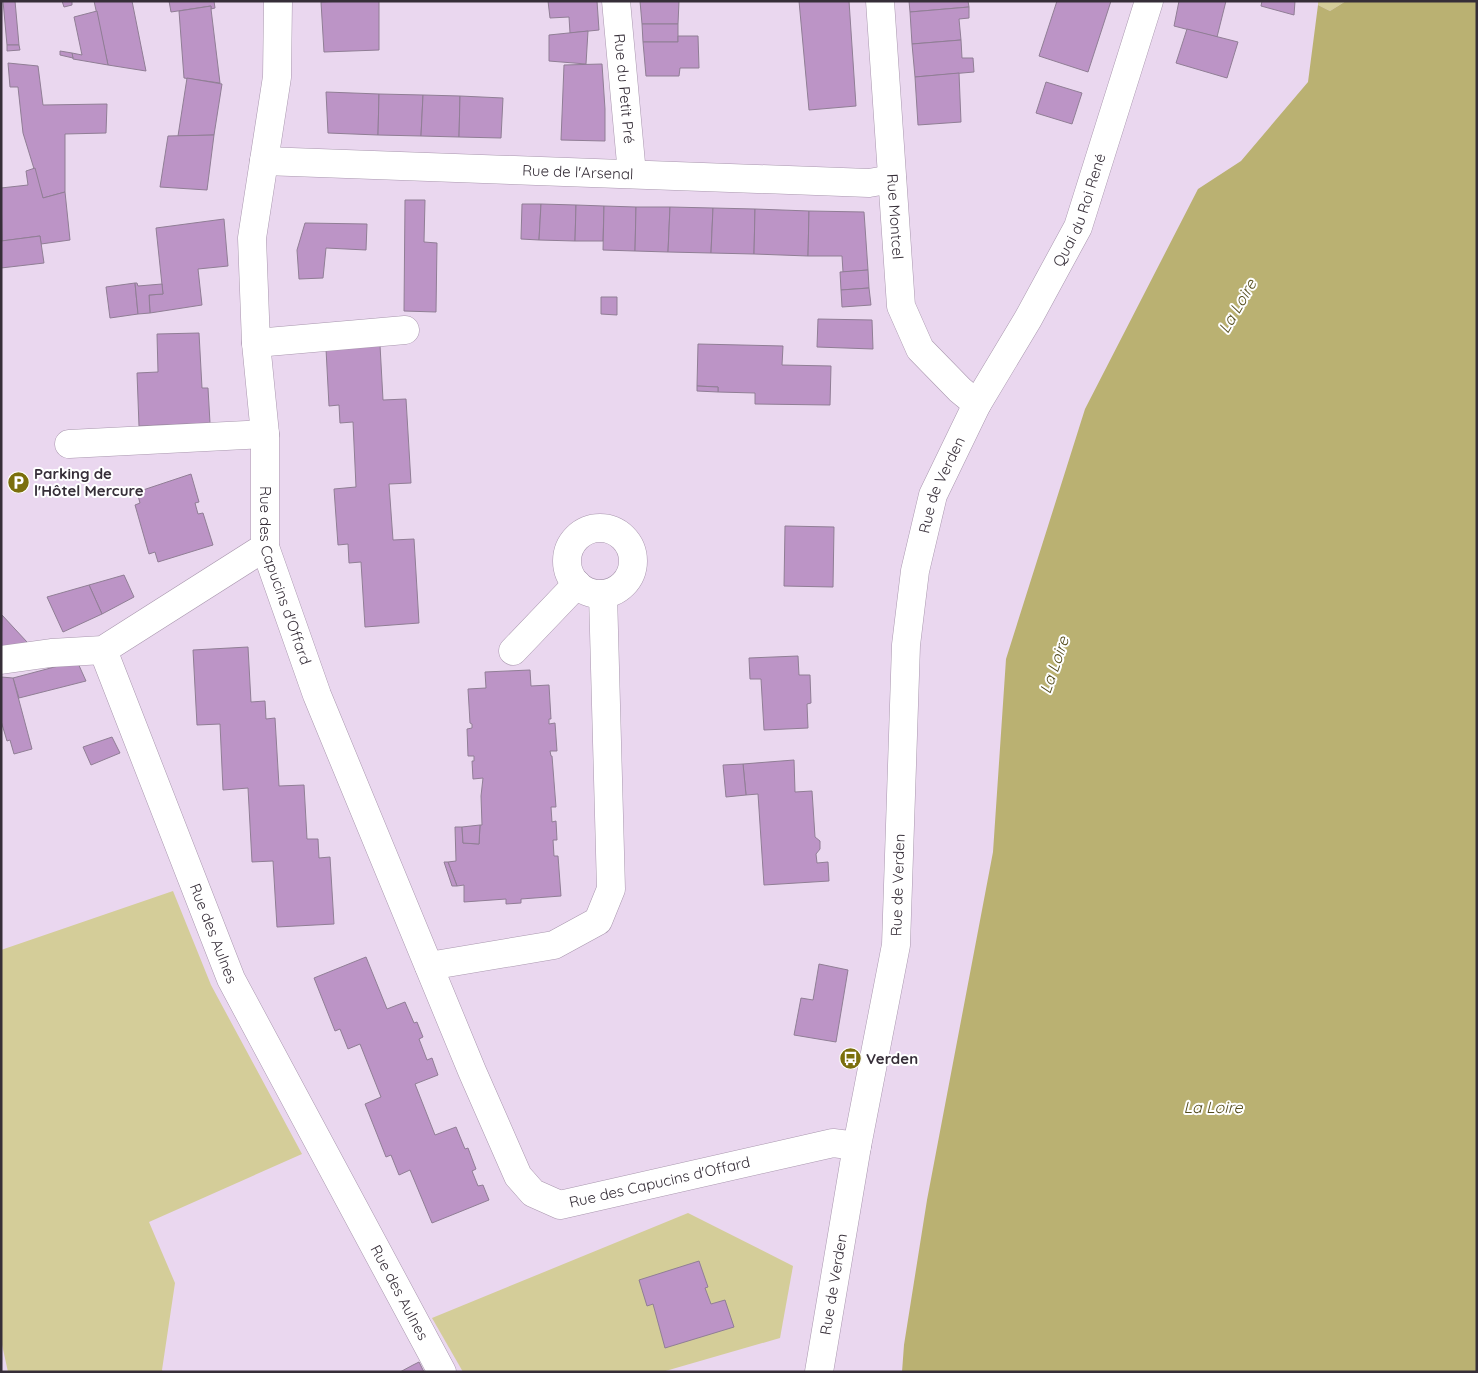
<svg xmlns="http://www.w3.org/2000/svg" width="1478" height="1373" font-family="Quicksand,sans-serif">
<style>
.green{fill:#d4cd99}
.water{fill:#bab172}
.building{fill:#bc94c6;stroke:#907e95}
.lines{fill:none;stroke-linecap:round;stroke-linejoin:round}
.minor-casing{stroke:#a997ae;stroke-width:29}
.minor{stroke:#fff;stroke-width:28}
.labels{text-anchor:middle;stroke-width:4;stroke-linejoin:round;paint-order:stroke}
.street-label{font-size:15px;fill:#362e38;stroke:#fff}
.poi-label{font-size:15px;font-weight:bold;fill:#362e38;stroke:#fff;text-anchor:start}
.water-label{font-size:16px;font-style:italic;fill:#544c1c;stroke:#fff}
</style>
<rect width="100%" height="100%" fill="#ead7ef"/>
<g class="green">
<path d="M 1318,1 L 1346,1 L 1330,11 L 1318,5 Z"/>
<path d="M 173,891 L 211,985 L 302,1154 L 149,1222 L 175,1283 L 162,1370 L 163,1372 L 8,1372 L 1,1340 L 1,950 Z"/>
<path d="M 688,1213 L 793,1266 L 780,1338 L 662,1372 L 463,1372 L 432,1318 Z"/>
</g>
<path class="water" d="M 1346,1 L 1477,1 L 1477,1372 L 902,1372 L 904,1345 L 927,1200 L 993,852 L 1006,659 L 1085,409 L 1198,189 L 1241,161 L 1308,82 L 1318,5 L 1330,11 Z"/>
<g class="building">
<path d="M 3,1 L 15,1 L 19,45 L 7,45 Z"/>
<path d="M 62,1 L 72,1 L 72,5 L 64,7 Z"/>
<path d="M 94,1 L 132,1 L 146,71 L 108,65 Z"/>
<path d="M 169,1 L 214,1 L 215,8 L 211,9 L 211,6 L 171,12 Z"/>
<path d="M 343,1 L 379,1 L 379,50 L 324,52 L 321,2 Z"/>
<path d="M 548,1 L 597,1 L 599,30 L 570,33 L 569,17 L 550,18 Z"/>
<path d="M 640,1 L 679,1 L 678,24 L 642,24 Z"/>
<path d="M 799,1 L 849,1 L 856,106 L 809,110 Z"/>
<path d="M 909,1 L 968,1 L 969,7 L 910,12 Z"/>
<path d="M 1057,1 L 1111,1 L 1088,72 L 1039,56 Z"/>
<path d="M 1179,1 L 1226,1 L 1217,37 L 1174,26 Z"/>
<path d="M 1262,1 L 1295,1 L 1294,15 L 1261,6 Z"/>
<path d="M 211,6 L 211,9 L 220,83 L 184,78 L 179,11 Z"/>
<path d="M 969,7 L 969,18 L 959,19 L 961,40 L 912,44 L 910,12 Z"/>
<path d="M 97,11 L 108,65 L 73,59 L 72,53 L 82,55 L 74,17 Z"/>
<path d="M 642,24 L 678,24 L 678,42 L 643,42 Z"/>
<path d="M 1187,29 L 1238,42 L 1227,78 L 1176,63 Z"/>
<path d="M 588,31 L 586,64 L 549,61 L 549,35 Z"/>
<path d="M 678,36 L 698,36 L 699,68 L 680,68 L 679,76 L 646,76 L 643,42 L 678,42 Z"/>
<path d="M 961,40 L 962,58 L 973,58 L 974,72 L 915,77 L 912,44 Z"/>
<path d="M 7,45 L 19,45 L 20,50 L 7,51 Z"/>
<path d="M 60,51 L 72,53 L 73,58 L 60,55 Z"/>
<path d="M 8,63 L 38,66 L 43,105 L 107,104 L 106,133 L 65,134 L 65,192 L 43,198 L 23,133 L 18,87 L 10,87 Z"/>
<path d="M 602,64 L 605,109 L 605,141 L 561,140 L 564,65 Z"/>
<path d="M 959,73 L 961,122 L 918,125 L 915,77 Z"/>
<path d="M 187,78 L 222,84 L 214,135 L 178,136 Z"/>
<path d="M 1046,82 L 1082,93 L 1072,124 L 1036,113 Z"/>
<path d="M 326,92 L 379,94 L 378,135 L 328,133 Z"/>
<path d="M 379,94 L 423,95 L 421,136 L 378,135 Z"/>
<path d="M 423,95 L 460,96 L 459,137 L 421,136 Z"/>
<path d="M 460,96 L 503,98 L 501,138 L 459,137 Z"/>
<path d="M 214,135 L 207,190 L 160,187 L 168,136 Z"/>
<path d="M 35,168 L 43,198 L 65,192 L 70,240 L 41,244 L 40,236 L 2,241 L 1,188 L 28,185 L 26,171 Z"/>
<path d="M 405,200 L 425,200 L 424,242 L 437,243 L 436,312 L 404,311 Z"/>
<path d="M 522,204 L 541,204 L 539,240 L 521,239 Z"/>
<path d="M 541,204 L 576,205 L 575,241 L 539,240 Z"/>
<path d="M 576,205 L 604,206 L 603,241 L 575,241 Z"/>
<path d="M 604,206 L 636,207 L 635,251 L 603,250 Z"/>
<path d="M 636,207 L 670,207 L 668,252 L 635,251 Z"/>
<path d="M 670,207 L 713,208 L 711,253 L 668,252 Z"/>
<path d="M 713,208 L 755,209 L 754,254 L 711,253 Z"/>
<path d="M 755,209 L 809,211 L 808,256 L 754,254 Z"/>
<path d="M 809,211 L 864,212 L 868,270 L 843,272 L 842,256 L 808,256 Z"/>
<path d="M 224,219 L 228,266 L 198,269 L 202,305 L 150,313 L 149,295 L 163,294 L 156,228 Z"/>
<path d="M 305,223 L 367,224 L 366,250 L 326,248 L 323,278 L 299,279 L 297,250 Z"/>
<path d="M 40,236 L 44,263 L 1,268 L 1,241 Z"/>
<path d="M 868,270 L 869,288 L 841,290 L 840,272 Z"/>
<path d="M 135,283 L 138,314 L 110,318 L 106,287 Z"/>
<path d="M 135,283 L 137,283 L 138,286 L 162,284 L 163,294 L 149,295 L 150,313 L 138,314 Z"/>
<path d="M 869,288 L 871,305 L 842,307 L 841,290 Z"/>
<path d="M 601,297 L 617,297 L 617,315 L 601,314 Z"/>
<path d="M 818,319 L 872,320 L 873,349 L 817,347 Z"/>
<path d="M 199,333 L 202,388 L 208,388 L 210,423 L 139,426 L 137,373 L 158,372 L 157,334 Z"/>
<path d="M 698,344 L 783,346 L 782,365 L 831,366 L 830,405 L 755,404 L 755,393 L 718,392 L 718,387 L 697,386 Z"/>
<path d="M 380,345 L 383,400 L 406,399 L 411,483 L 389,484 L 393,540 L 414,539 L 419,623 L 365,627 L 361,562 L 349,563 L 348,544 L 338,545 L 334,489 L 356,487 L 353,422 L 340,423 L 339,405 L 329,406 L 326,349 Z"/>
<path d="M 697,386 L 718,387 L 718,392 L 697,391 Z"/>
<path d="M 191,474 L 199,502 L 195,503 L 198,514 L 203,513 L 213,545 L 158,562 L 155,552 L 149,554 L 135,505 L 140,503 L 137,492 Z"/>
<path d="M 785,526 L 834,527 L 833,587 L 784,586 Z"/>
<path d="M 124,575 L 134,597 L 102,614 L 89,585 Z"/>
<path d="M 89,585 L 102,614 L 63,632 L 47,597 Z"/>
<path d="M 2,615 L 27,642 L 1,650 Z"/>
<path d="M 248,647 L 251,702 L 265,701 L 266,719 L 275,718 L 279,786 L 304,785 L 307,839 L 318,839 L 319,858 L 330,857 L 334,924 L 277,927 L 273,861 L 252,862 L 248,788 L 223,790 L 220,724 L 197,725 L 193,650 Z"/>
<path d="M 798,656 L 799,675 L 810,675 L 811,703 L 807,704 L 808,728 L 764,730 L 761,679 L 750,679 L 749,658 Z"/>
<path d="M 77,661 L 86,681 L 19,698 L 13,678 Z"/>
<path d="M 530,670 L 531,686 L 549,685 L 551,719 L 549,719 L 549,724 L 555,723 L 557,751 L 550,751 L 551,756 L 552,756 L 556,807 L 551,807 L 552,822 L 556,821 L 557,840 L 553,840 L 554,856 L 558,856 L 561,896 L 521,899 L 521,903 L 506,904 L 506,899 L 464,902 L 464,885 L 457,886 L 448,862 L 456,861 L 455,827 L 462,827 L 463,843 L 479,844 L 480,825 L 482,825 L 481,796 L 483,778 L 473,779 L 472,761 L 474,761 L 474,756 L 468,756 L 467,729 L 472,728 L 472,724 L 470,723 L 468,689 L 486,688 L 485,672 Z"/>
<path d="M 1,677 L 13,678 L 32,749 L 14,754 L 10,740 L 7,741 L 1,721 Z"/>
<path d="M 112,737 L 120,753 L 91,765 L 83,747 Z"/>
<path d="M 794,760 L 795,792 L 812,791 L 815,837 L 820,841 L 820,849 L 816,854 L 817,863 L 828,862 L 829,881 L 764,885 L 758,794 L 746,795 L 743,764 Z"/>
<path d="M 743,764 L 746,795 L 726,797 L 723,765 Z"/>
<path d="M 480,825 L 479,844 L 463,843 L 462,827 Z"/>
<path d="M 444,862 L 448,862 L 457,886 L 452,886 Z"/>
<path d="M 366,957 L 387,1009 L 405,1002 L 414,1023 L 417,1022 L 423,1037 L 419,1039 L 427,1060 L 432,1058 L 438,1075 L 415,1084 L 435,1135 L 456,1127 L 465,1149 L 468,1148 L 476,1169 L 472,1171 L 478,1186 L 483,1185 L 489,1200 L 432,1223 L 410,1170 L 399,1175 L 391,1155 L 386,1157 L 365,1104 L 381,1097 L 360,1044 L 348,1049 L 340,1029 L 335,1031 L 314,978 Z"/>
<path d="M 819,964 L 848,970 L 836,1042 L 794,1035 L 801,998 L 813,1000 Z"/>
<path d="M 699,1261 L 708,1287 L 705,1288 L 711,1304 L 725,1300 L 734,1327 L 665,1348 L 653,1304 L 647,1306 L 639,1280 Z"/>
<path d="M 419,1362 L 424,1372 L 400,1372 L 413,1365 Z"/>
</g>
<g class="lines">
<defs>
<g id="minor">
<path id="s1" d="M 278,1 L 277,77 L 252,238 L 256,343 L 265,434 L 265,547 L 317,695 L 472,1071 L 518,1176 L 533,1193 L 560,1205 L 833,1143 L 857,1146"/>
<path id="s2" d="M 616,1 L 632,174"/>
<path id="s3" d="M 880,1 L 901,306 L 920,349 L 960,390 L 977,404"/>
<path id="s4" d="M 264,161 L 869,183 L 892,179"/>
<path d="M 256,343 L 405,330"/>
<path d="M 69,444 L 265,434"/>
<circle cx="600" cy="561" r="33"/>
<path id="s5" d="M 103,650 L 231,979 L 442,1372"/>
<path d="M 513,651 L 577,584"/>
<path d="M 1,660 L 51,653 L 103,650 L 265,547"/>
<path d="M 429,966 L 554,945 L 598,921 L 611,889 L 603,594"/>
<path id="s6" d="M 819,1372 L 857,1146 L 896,945 L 906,645 L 915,571 L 933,495 L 977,404 L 1028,319 L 1078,227 L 1149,1"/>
</g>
</defs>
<use href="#minor" class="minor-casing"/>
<use href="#minor" class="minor"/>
</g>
<defs>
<symbol id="parking-disc" viewBox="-11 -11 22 22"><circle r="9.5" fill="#7b6f0c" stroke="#fff"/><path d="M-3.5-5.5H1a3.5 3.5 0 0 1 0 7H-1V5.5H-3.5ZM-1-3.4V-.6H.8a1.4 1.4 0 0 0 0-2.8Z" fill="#fff"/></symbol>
<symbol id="bus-disc" viewBox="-11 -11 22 22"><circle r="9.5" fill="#7b6f0c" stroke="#fff"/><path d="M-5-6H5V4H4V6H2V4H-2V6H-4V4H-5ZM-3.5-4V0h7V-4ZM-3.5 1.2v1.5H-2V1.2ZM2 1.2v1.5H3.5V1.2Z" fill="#fff"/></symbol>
</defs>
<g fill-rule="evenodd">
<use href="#parking-disc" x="6" y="470" width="25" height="25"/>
<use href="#bus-disc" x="838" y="1046" width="25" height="25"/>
</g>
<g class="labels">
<g class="street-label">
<text dy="5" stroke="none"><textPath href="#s2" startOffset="88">Rue du Petit Pré</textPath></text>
<text dy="5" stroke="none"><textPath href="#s4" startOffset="314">Rue de l'Arsenal</textPath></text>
<text dy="5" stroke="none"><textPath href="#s6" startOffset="1208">Quai du Roi René</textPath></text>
<text dy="5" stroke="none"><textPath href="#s3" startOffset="216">Rue Montcel</textPath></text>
<text dy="5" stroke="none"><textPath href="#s6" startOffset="899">Rue de Verden</textPath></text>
<text dy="5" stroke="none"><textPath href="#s1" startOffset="580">Rue des Capucins d'Offard</textPath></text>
<text dy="5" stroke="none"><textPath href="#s6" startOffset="494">Rue de Verden</textPath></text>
<text dy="5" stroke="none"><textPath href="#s5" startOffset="304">Rue des Aulnes</textPath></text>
<text dy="5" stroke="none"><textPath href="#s1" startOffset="1381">Rue des Capucins d'Offard</textPath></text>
<text dy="5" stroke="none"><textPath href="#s6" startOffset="89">Rue de Verden</textPath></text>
<text dy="5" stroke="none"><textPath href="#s5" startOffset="709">Rue des Aulnes</textPath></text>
</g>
<g class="poi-label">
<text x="34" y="479">Parking de<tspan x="34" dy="17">l'Hôtel Mercure</tspan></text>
<text x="866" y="1064">Verden</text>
</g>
<g class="water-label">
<text transform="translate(1237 306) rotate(-60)" y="6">La Loire</text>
<text transform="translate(1054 665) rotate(-71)" y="6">La Loire</text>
<text x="1213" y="1113">La Loire</text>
</g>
</g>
<rect width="1478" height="1373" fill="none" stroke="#362e38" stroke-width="5"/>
</svg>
